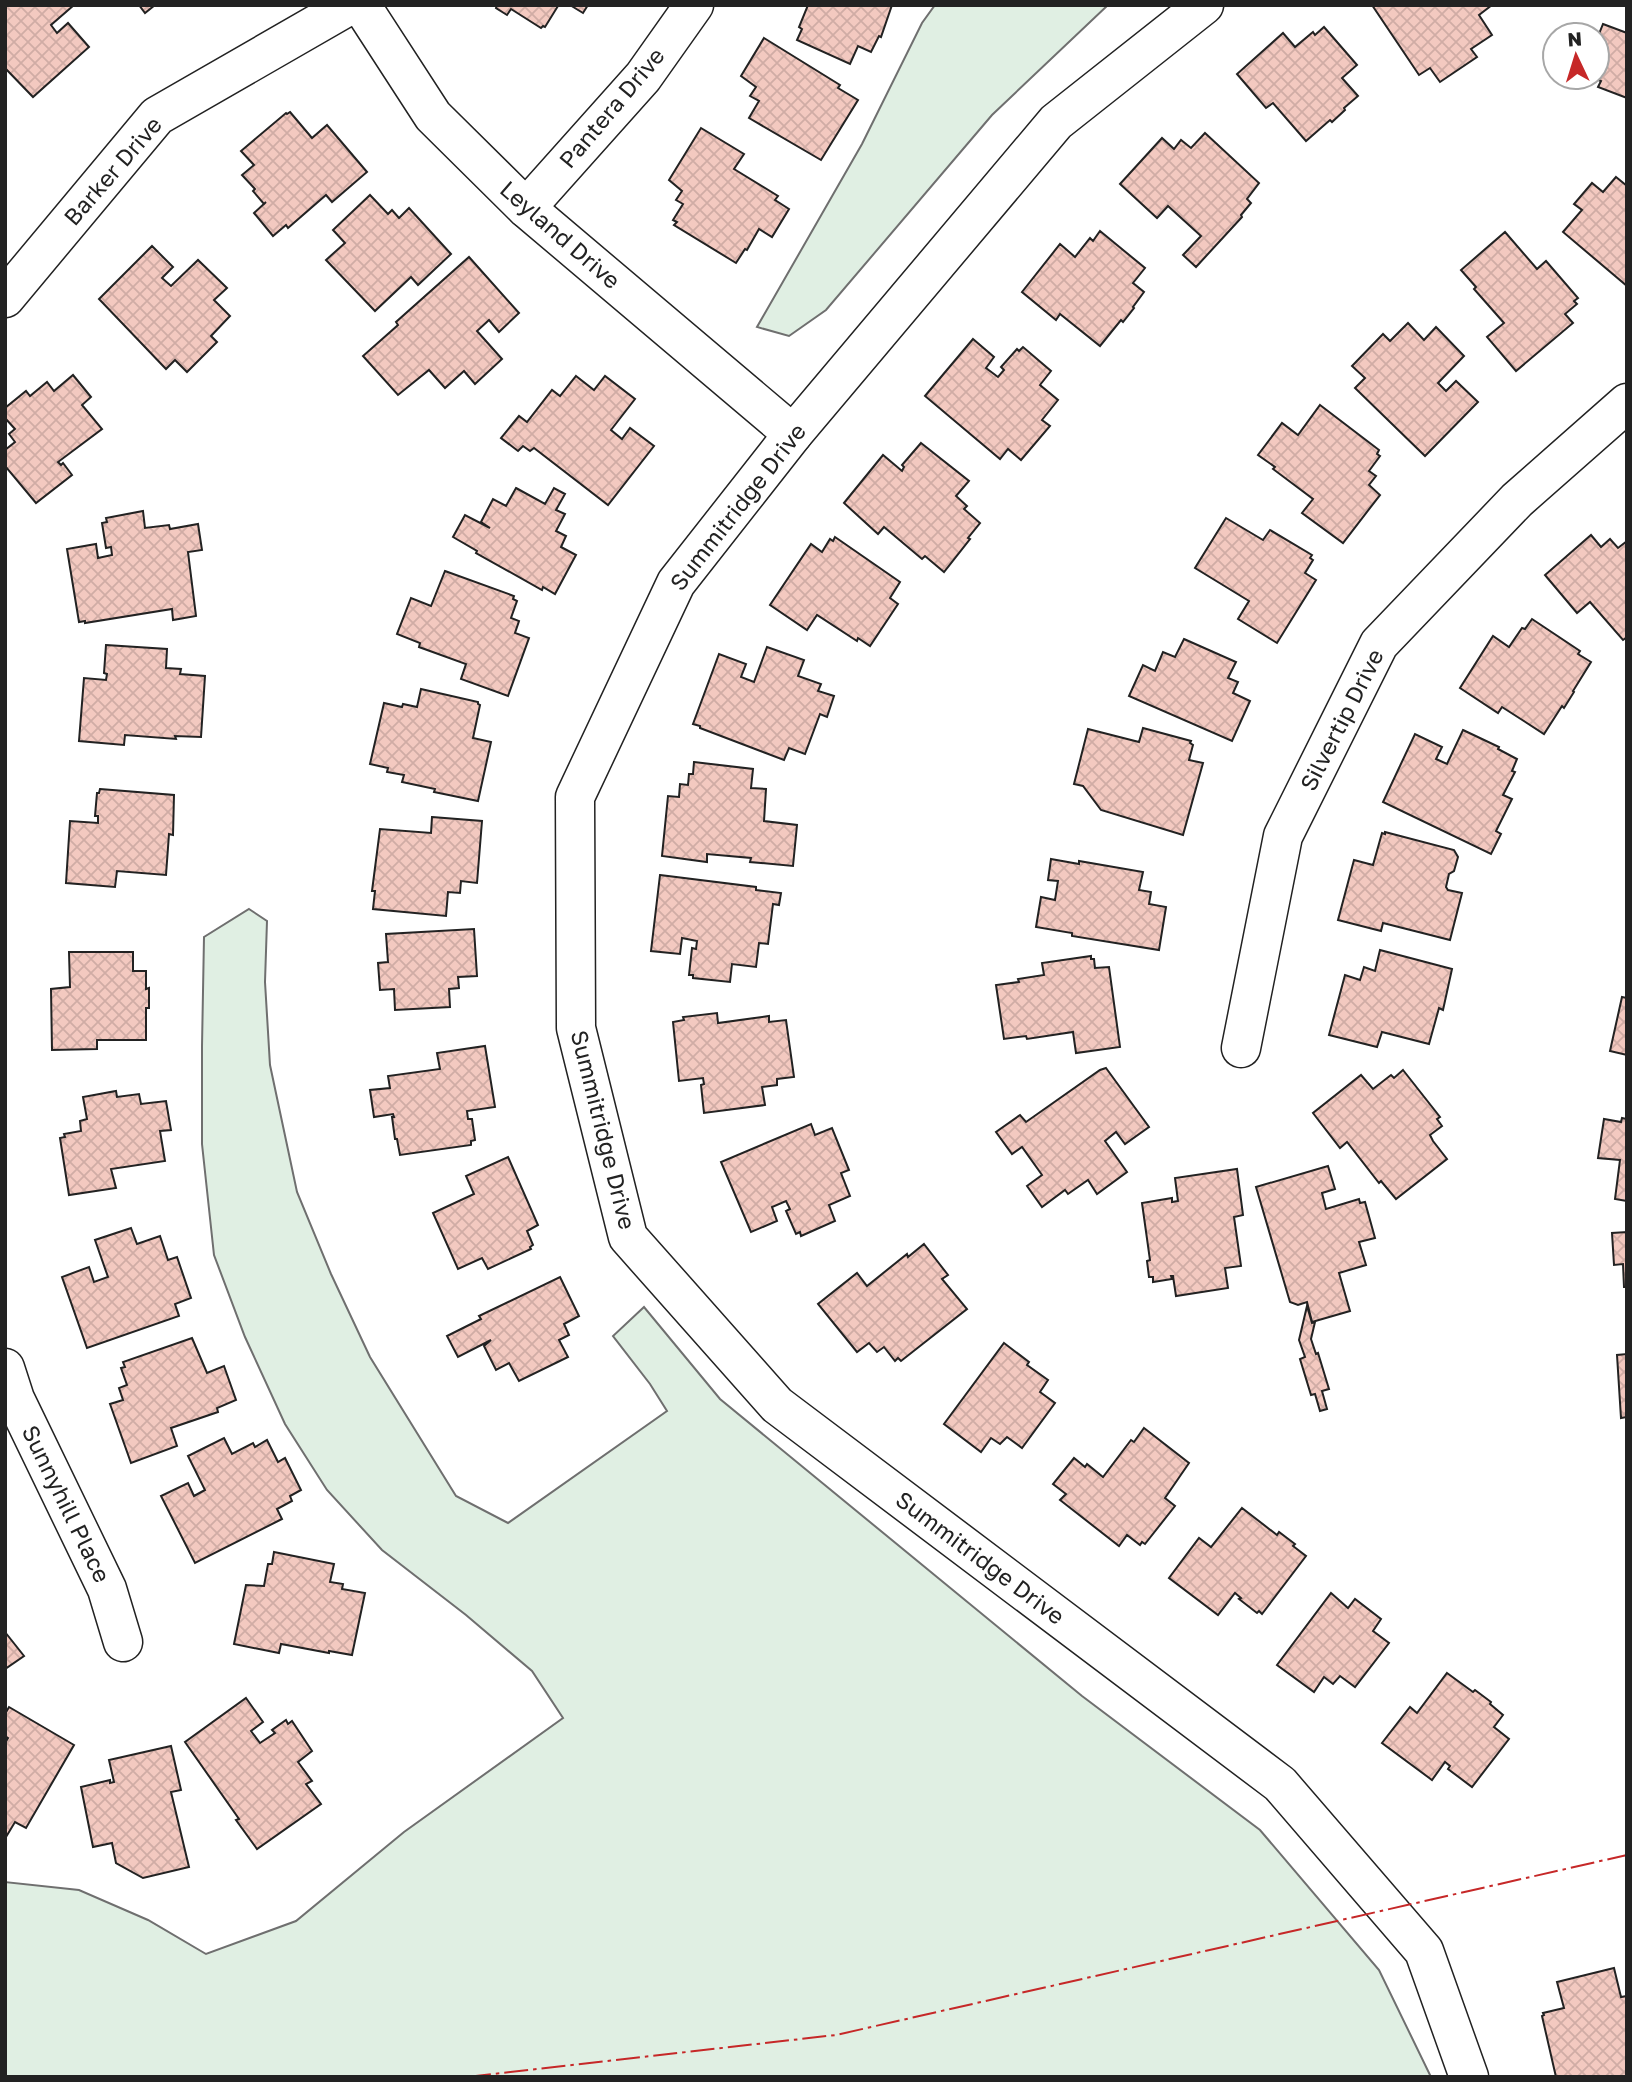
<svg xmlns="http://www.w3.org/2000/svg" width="1632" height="2082" font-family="'Golos Text',sans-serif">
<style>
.green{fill:#e0efe3;stroke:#6f6f6f;stroke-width:2}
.building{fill:url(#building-cross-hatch);stroke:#222;stroke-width:2}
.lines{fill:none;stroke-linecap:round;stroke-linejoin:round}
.minor-casing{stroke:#222;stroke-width:41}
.minor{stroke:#fff;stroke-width:38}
.power{stroke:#c62828;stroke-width:2;stroke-dasharray:24 5 3.5 5;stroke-linecap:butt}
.labels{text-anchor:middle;stroke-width:5;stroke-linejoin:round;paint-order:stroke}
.street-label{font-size:23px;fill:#222;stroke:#fff}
</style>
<defs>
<pattern id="building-cross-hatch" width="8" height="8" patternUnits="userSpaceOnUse" patternTransform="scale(1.75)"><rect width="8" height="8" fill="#f3c9c0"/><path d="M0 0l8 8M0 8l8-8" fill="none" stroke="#d0aca5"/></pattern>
</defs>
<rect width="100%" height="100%" fill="#fff"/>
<g class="green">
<path d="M 935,5 L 1108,5 L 992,115 L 826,310 L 789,336 L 757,327 L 862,144 L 922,23 Z"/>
<path d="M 249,909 L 267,921 L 265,982 L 270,1065 L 297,1192 L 331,1274 L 370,1357 L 456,1496 L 508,1523 L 667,1411 L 650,1384 L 613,1336 L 644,1307 L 720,1399 L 1082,1696 L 1260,1830 L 1379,1970 L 1431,2077 L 5,2077 L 5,1882 L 79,1890 L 148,1920 L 206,1954 L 296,1921 L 404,1832 L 563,1718 L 532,1671 L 466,1615 L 382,1550 L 327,1490 L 285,1424 L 245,1337 L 214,1255 L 202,1144 L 202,1046 L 204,937 Z"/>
</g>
<g class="building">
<path d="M 5,5 L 74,5 L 51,25 L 57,33 L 68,23 L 89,47 L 33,97 L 5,68 Z"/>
<path d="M 139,5 L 155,5 L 145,13 Z"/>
<path d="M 497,5 L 557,5 L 558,6 L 545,27 L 543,26 L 541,28 L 511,9 L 507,15 L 496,8 Z"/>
<path d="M 570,5 L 588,5 L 583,13 Z"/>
<path d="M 808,5 L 892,5 L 881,37 L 879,36 L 871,52 L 858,46 L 850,64 L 797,40 L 802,29 L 799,27 Z"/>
<path d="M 1372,5 L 1492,5 L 1479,15 L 1492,35 L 1471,49 L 1477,57 L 1440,82 L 1430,68 L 1419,75 Z"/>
<path d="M 1603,24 L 1627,33 L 1627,98 L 1598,87 L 1601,81 L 1590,77 L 1597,77 L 1597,39 Z"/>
<path d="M 1324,27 L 1357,65 L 1342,78 L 1358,96 L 1344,108 L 1345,110 L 1332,122 L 1330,120 L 1306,141 L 1273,103 L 1266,108 L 1237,74 L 1283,33 L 1295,47 L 1313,32 L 1315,35 Z"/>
<path d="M 764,38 L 840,85 L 838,88 L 858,100 L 821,160 L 749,118 L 759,101 L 750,96 L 756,87 L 741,76 Z"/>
<path d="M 290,112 L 312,138 L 327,125 L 367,172 L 332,202 L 326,195 L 288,228 L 286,225 L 273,236 L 254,213 L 266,202 L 264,204 L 253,191 L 255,189 L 242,175 L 254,165 L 241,151 L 286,113 L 287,114 Z"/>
<path d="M 701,128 L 744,154 L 734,169 L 778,196 L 775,200 L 789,209 L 772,237 L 759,229 L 747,250 L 745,249 L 736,263 L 674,225 L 677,222 L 673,220 L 683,204 L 676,200 L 682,191 L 669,180 Z"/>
<path d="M 1205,133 L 1259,183 L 1247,199 L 1251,203 L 1241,215 L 1242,217 L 1196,267 L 1183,255 L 1201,236 L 1168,206 L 1157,218 L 1120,184 L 1162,138 L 1174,149 L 1181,140 L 1191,148 Z"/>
<path d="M 1616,177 L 1627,186 L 1627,286 L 1563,232 L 1582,210 L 1574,204 L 1592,183 L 1603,192 Z"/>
<path d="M 370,195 L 388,214 L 392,210 L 399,218 L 409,208 L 451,254 L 418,285 L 411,277 L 375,311 L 326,260 L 345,243 L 333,230 Z"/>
<path d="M 1100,231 L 1145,268 L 1133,283 L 1144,292 L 1133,307 L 1134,308 L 1123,322 L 1121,320 L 1100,346 L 1060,314 L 1056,320 L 1022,292 L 1060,244 L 1075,257 L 1090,238 L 1093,241 Z"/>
<path d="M 1505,232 L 1537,269 L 1546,261 L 1578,298 L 1574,301 L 1577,304 L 1565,314 L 1573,323 L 1516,371 L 1487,337 L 1504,323 L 1474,289 L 1476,287 L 1461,270 Z"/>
<path d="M 152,246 L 173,267 L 162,278 L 171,286 L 198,260 L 227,288 L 214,300 L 230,316 L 211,336 L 217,342 L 187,372 L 175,360 L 166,369 L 99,299 Z"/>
<path d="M 469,257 L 519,313 L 499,332 L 489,320 L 477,331 L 502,359 L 475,384 L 464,371 L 445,388 L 429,370 L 398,395 L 363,356 L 398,325 L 396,322 Z"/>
<path d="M 1408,323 L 1424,340 L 1436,327 L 1464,356 L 1438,383 L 1446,391 L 1456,381 L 1478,402 L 1425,456 L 1355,388 L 1365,378 L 1352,366 L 1383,334 L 1390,341 Z"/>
<path d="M 973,339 L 994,357 L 986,368 L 998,377 L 1004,370 L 1001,367 L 1017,349 L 1019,351 L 1023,347 L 1051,371 L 1040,385 L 1058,400 L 1042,420 L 1050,426 L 1021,460 L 1008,449 L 1000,459 L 925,396 Z"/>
<path d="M 73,375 L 91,397 L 82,405 L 102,429 L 58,462 L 61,465 L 63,463 L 72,475 L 36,503 L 5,466 L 5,450 L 15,442 L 9,434 L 15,429 L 5,418 L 5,408 L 26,391 L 30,396 L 47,382 L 54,391 Z"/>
<path d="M 576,376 L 594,390 L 605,376 L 635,399 L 611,430 L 622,439 L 630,428 L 654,446 L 608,505 L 534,448 L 530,451 L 523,446 L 518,451 L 501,438 L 519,416 L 527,422 L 552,390 L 560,396 Z"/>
<path d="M 1320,405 L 1379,450 L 1377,454 L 1380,456 L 1369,471 L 1376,476 L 1369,485 L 1380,495 L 1343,543 L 1302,513 L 1313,499 L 1273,469 L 1275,467 L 1258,455 L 1282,423 L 1298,435 Z"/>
<path d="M 921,443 L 969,481 L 956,496 L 967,506 L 964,509 L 980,523 L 968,538 L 970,539 L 944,572 L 925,556 L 922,559 L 884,527 L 878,534 L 844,503 L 883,455 L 902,471 L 904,467 L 902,465 Z"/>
<path d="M 516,488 L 545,504 L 554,488 L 565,494 L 556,510 L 565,514 L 556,531 L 566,536 L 561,547 L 576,555 L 555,594 L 543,587 L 542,590 L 476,553 L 477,551 L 453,537 L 465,515 L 490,528 L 481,522 L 493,499 L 506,506 Z"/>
<path d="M 143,511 L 145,528 L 169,525 L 170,529 L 198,524 L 202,550 L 188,552 L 196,616 L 173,620 L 172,609 L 85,623 L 85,621 L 79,622 L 67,549 L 96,544 L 98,558 L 112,555 L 111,547 L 106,548 L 102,523 L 107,522 L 106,518 Z"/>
<path d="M 1226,518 L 1263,540 L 1270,530 L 1312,555 L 1310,558 L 1313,560 L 1305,573 L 1316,580 L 1277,643 L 1238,619 L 1249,601 L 1195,568 Z"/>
<path d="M 1591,535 L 1601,547 L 1610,539 L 1618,548 L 1627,541 L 1627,637 L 1623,640 L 1590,602 L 1577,613 L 1545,575 Z"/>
<path d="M 835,537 L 900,582 L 890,598 L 898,604 L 870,646 L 858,638 L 857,641 L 817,615 L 807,630 L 770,605 L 811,544 L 822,552 L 830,539 L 833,541 Z"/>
<path d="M 445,571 L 514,596 L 513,599 L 517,601 L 511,618 L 519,621 L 515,633 L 529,638 L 508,696 L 461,679 L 466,664 L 419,647 L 420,643 L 397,634 L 411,598 L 431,606 Z"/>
<path d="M 1532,619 L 1580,651 L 1578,654 L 1591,662 L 1573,691 L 1574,692 L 1564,708 L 1562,706 L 1544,734 L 1502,707 L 1498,713 L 1460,688 L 1493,636 L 1509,647 L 1522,628 L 1525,629 Z"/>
<path d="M 1184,639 L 1236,662 L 1228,678 L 1238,682 L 1233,693 L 1250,701 L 1232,741 L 1129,696 L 1143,665 L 1155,671 L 1163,652 L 1175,657 Z"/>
<path d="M 106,645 L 167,649 L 166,668 L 181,669 L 180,674 L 205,676 L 201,737 L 175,736 L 176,739 L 125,735 L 124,745 L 79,741 L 84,678 L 106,680 L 107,674 L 104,673 Z"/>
<path d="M 767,647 L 804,660 L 798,676 L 821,684 L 818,691 L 834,696 L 827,717 L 820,714 L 805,754 L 789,748 L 784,760 L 700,728 L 700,726 L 693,724 L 719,654 L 746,664 L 741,677 L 754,682 Z"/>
<path d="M 421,689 L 478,702 L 478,704 L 480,705 L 473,738 L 491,742 L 478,801 L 434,792 L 435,789 L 402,782 L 404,775 L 387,772 L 388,768 L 370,764 L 384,703 L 402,707 L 403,704 L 417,707 Z"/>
<path d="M 1143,728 L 1191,741 L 1190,743 L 1193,745 L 1189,760 L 1203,763 L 1183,835 L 1101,810 L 1083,786 L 1074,784 L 1088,729 L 1139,742 Z"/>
<path d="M 1463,730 L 1499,747 L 1498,749 L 1517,759 L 1512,771 L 1515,772 L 1503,795 L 1512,799 L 1496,831 L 1501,834 L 1491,854 L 1383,802 L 1415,734 L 1442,747 L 1436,759 L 1447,764 Z"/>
<path d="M 694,762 L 753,769 L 751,788 L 766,789 L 764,821 L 797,825 L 793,866 L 750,862 L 751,858 L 707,854 L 707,862 L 662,856 L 668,796 L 679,797 L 680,784 L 688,785 L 689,774 L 693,774 Z"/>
<path d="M 100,789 L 174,795 L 173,835 L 169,834 L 166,875 L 117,871 L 115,887 L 66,883 L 70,821 L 98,823 L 98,816 L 95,816 L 97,793 L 99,793 Z"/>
<path d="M 432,817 L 482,821 L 477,883 L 461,881 L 460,893 L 448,892 L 446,916 L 373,909 L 375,891 L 372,891 L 380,829 L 431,833 Z"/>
<path d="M 1385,832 L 1454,850 L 1458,857 L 1454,871 L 1449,874 L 1446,887 L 1448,890 L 1462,893 L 1450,940 L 1383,923 L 1381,931 L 1338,920 L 1354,860 L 1373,865 L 1382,833 L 1385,834 Z"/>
<path d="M 1051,859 L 1079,864 L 1079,861 L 1143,872 L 1139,890 L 1151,892 L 1149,904 L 1166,907 L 1159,950 L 1072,936 L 1072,933 L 1036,927 L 1041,897 L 1055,900 L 1058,881 L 1048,880 Z"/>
<path d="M 660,875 L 756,887 L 756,890 L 781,893 L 779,905 L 773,904 L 768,944 L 759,943 L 756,967 L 732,964 L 730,982 L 693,978 L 693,975 L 689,975 L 692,948 L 696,949 L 697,941 L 682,938 L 680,954 L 651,951 Z"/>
<path d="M 474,929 L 477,976 L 458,977 L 459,988 L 449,989 L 450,1007 L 395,1010 L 394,989 L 380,990 L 378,963 L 388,962 L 386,934 Z"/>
<path d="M 1380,950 L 1452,969 L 1443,1010 L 1439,1008 L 1429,1044 L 1382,1032 L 1377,1047 L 1329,1035 L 1345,975 L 1360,980 L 1364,967 L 1375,971 Z"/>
<path d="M 69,952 L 133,952 L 133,971 L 146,971 L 146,989 L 149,988 L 149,1008 L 146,1008 L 146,1040 L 97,1040 L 97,1049 L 52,1050 L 51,989 L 70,987 Z"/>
<path d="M 1091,956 L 1091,959 L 1094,959 L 1095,968 L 1109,967 L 1120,1047 L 1076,1053 L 1073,1032 L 1027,1039 L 1026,1036 L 1004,1039 L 996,985 L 1019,982 L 1018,979 L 1044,975 L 1042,963 Z"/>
<path d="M 1622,997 L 1627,998 L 1627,1055 L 1610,1051 Z"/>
<path d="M 717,1013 L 718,1023 L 769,1016 L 769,1022 L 786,1020 L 794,1077 L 777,1079 L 777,1085 L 762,1087 L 765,1105 L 704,1113 L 701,1085 L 704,1084 L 703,1078 L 679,1081 L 673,1022 L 684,1020 L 683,1017 Z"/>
<path d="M 485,1046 L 495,1107 L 467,1111 L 468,1119 L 472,1119 L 475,1140 L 471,1141 L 471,1145 L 400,1155 L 397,1139 L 395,1139 L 392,1117 L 394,1117 L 393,1114 L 374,1117 L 370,1090 L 390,1088 L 388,1076 L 440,1069 L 437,1053 Z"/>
<path d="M 1106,1068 L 1149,1127 L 1125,1144 L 1116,1132 L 1105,1141 L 1127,1172 L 1097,1194 L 1088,1180 L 1068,1194 L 1065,1190 L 1042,1207 L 1027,1186 L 1042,1175 L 1022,1147 L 1012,1154 L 996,1132 L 1020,1115 L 1026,1122 L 1100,1070 Z"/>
<path d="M 1403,1070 L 1440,1117 L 1437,1119 L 1442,1126 L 1430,1135 L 1433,1141 L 1447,1159 L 1396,1199 L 1381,1181 L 1379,1183 L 1347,1142 L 1340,1148 L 1313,1113 L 1361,1075 L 1373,1089 L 1391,1075 L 1394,1078 Z"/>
<path d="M 116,1091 L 117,1097 L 139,1094 L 141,1104 L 166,1101 L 171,1130 L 160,1131 L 165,1161 L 111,1169 L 116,1188 L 69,1195 L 60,1138 L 65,1137 L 64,1134 L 81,1131 L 80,1121 L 87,1119 L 83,1097 Z"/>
<path d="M 1622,1118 L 1627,1119 L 1627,1201 L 1615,1199 L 1620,1160 L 1598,1158 L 1604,1119 L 1621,1122 Z"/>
<path d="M 811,1124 L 815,1135 L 832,1128 L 849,1170 L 841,1173 L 850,1196 L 829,1205 L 835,1221 L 801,1236 L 800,1232 L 796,1234 L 786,1211 L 790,1209 L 786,1201 L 772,1207 L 777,1221 L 751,1232 L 721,1162 Z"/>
<path d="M 508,1157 L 538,1225 L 527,1231 L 533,1245 L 530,1247 L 531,1249 L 488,1269 L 482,1258 L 458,1269 L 433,1213 L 474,1194 L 466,1176 Z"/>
<path d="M 1328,1166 L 1335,1189 L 1322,1193 L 1326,1209 L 1359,1199 L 1360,1203 L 1365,1202 L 1375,1238 L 1359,1242 L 1366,1265 L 1339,1273 L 1350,1311 L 1312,1322 L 1307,1302 L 1298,1305 L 1290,1302 L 1256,1187 Z"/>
<path d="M 1237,1169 L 1243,1215 L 1234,1217 L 1241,1266 L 1225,1268 L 1228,1288 L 1176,1296 L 1173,1276 L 1171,1276 L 1172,1279 L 1153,1282 L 1153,1277 L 1149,1277 L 1147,1261 L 1150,1260 L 1142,1203 L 1172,1198 L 1172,1202 L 1178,1201 L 1175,1178 Z"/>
<path d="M 131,1228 L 137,1244 L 160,1236 L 168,1260 L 177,1257 L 191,1298 L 175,1304 L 179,1316 L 87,1348 L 62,1277 L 89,1267 L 94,1282 L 108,1277 L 95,1240 Z"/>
<path d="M 1627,1232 L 1627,1287 L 1624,1287 L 1623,1264 L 1614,1265 L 1612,1233 Z"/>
<path d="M 924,1244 L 948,1275 L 942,1279 L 967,1309 L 901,1361 L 898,1358 L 895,1361 L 884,1347 L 877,1352 L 869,1343 L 857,1352 L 818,1304 L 857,1273 L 867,1286 L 907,1254 L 908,1257 Z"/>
<path d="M 560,1277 L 579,1316 L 564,1324 L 569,1335 L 559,1340 L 568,1357 L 519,1381 L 509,1363 L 496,1370 L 484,1346 L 491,1340 L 458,1357 L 447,1336 L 481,1319 L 479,1316 Z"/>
<path d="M 1307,1306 L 1312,1323 L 1315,1322 L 1311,1339 L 1316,1354 L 1318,1353 L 1329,1389 L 1322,1391 L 1327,1409 L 1320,1411 L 1315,1394 L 1311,1395 L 1300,1359 L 1305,1357 L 1299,1340 Z"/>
<path d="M 192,1338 L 207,1373 L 224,1366 L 236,1400 L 217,1408 L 218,1412 L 171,1428 L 177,1446 L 131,1463 L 110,1404 L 123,1400 L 119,1388 L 127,1385 L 121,1368 L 125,1367 L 123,1362 Z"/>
<path d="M 1004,1343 L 1029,1362 L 1027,1365 L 1048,1380 L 1040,1392 L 1055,1403 L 1022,1448 L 1007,1437 L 1000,1444 L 991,1438 L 981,1452 L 944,1424 Z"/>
<path d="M 1627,1354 L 1627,1417 L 1621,1418 L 1617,1355 Z"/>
<path d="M 1144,1428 L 1189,1463 L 1165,1498 L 1175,1506 L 1145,1544 L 1142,1542 L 1140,1545 L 1127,1535 L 1119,1546 L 1060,1500 L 1066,1494 L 1053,1484 L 1074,1458 L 1085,1467 L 1087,1464 L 1103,1477 L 1131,1440 L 1134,1442 Z"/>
<path d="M 224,1438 L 232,1454 L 253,1443 L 255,1447 L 267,1440 L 278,1462 L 285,1458 L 301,1490 L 290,1496 L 292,1501 L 277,1509 L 282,1519 L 195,1563 L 161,1496 L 188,1483 L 194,1496 L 205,1490 L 188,1456 Z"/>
<path d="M 1242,1508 L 1277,1535 L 1279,1532 L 1295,1544 L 1293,1546 L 1306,1556 L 1262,1614 L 1259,1611 L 1257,1613 L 1239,1599 L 1241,1598 L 1235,1593 L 1218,1615 L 1169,1578 L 1199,1538 L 1211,1547 Z"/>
<path d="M 274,1552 L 334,1564 L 330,1582 L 343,1584 L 342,1589 L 365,1593 L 352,1655 L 329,1651 L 329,1653 L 281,1644 L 279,1653 L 234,1644 L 246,1585 L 264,1586 L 268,1564 L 272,1564 Z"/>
<path d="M 1331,1593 L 1348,1608 L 1355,1599 L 1381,1619 L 1373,1631 L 1389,1643 L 1355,1687 L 1340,1676 L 1333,1684 L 1324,1677 L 1314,1692 L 1277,1665 Z"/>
<path d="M 5,1632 L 24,1656 L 5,1669 Z"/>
<path d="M 1447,1673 L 1473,1692 L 1475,1690 L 1491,1702 L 1490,1704 L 1503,1715 L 1494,1727 L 1509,1739 L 1472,1787 L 1448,1769 L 1450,1766 L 1445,1762 L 1432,1780 L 1382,1743 L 1410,1707 L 1417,1713 Z"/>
<path d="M 246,1698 L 263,1722 L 251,1731 L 260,1743 L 275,1733 L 272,1730 L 286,1720 L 288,1724 L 292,1721 L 312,1751 L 298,1762 L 312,1781 L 306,1784 L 321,1804 L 257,1849 L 236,1820 L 239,1819 L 185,1742 Z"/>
<path d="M 9,1707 L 74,1745 L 26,1828 L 15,1822 L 6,1837 L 5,1743 L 8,1738 L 5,1736 L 5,1714 Z"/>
<path d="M 171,1746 L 181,1790 L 171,1792 L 189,1867 L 143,1878 L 116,1863 L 112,1843 L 93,1847 L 81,1787 L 110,1780 L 110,1783 L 114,1782 L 109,1760 Z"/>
<path d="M 1614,1968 L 1621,1997 L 1627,1996 L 1627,2077 L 1556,2077 L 1542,2016 L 1544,2015 L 1543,2013 L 1564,2008 L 1557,1982 Z"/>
</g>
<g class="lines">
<defs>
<g id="minor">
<path d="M 361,5 L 433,116 L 526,208 L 793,434"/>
<path d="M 1204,5 L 1056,122 L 793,434 L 676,583 L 575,797 L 576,1028 L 628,1237 L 777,1405 L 1280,1784 L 1424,1951 L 1469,2077"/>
<path d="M 526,208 L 643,77 L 694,5"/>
<path d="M 5,298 L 157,116 L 350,5"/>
<path d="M 1241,1048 L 1283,836 L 1379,644 L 1517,500 L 1627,403"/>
<path d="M 5,1368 L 15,1399 L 107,1589 L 123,1642"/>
</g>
</defs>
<use href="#minor" class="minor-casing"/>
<use href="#minor" class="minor"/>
<path class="power" d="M 467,2077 L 836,2035 L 1627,1855"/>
</g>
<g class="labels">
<g class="street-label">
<text transform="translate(612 108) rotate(-50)" y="8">Pantera Drive</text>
<text transform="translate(113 171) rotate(-49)" y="8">Barker Drive</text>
<text transform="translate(560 235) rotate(41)" y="8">Leyland Drive</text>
<text transform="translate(738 507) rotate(-52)" y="8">Summitridge Drive</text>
<text transform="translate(1342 720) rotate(-63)" y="8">Silvertip Drive</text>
<text transform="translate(603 1130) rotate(76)" y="8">Summitridge Drive</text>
<text transform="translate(66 1504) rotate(64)" y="8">Sunnyhill Place</text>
<text transform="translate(980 1558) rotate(37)" y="8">Summitridge Drive</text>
</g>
</g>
<rect width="1632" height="2082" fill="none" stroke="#222222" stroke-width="14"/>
<g transform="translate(1576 56) rotate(356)"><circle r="33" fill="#ffffff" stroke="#a7a7a7" stroke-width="2"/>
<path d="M0-5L12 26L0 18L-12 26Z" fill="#c62828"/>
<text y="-10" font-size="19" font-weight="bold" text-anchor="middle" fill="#222222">N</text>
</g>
</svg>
